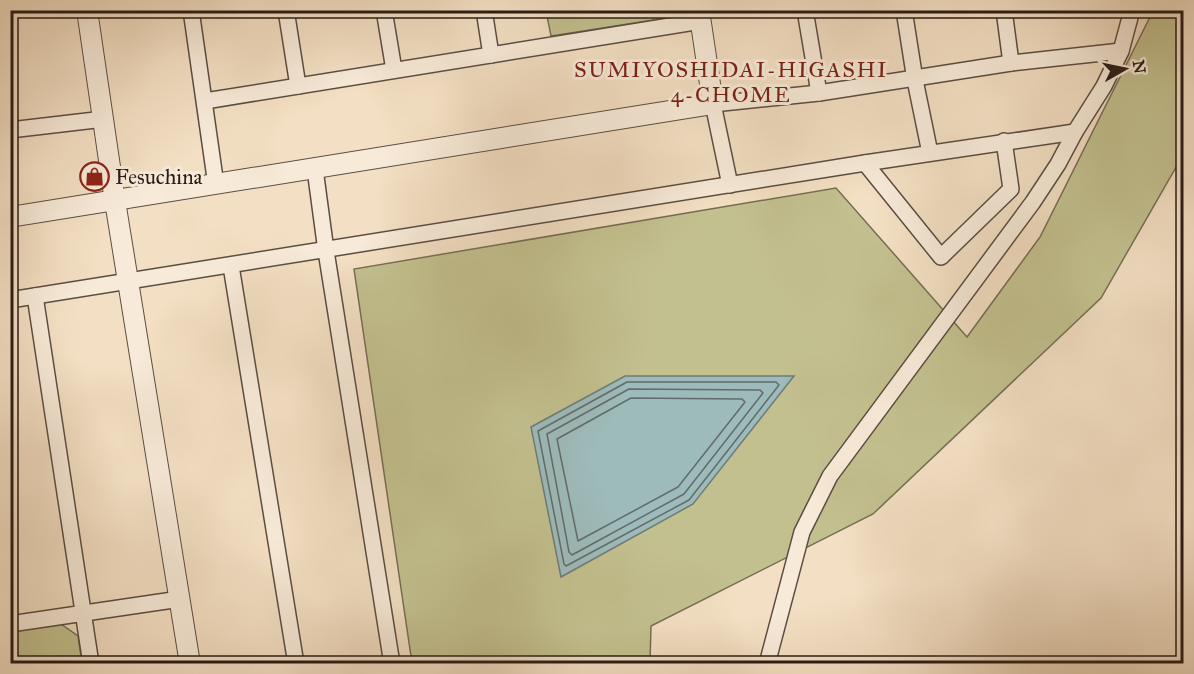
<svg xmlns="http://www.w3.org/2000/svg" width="1194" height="674" font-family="'IM FELL Great Primer',serif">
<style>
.green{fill:#c3c08f;stroke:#766e54;stroke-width:1.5}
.water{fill:#9dbbbb;stroke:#6e7b7a;stroke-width:1.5}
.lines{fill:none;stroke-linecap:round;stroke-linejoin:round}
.shore{stroke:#626c6a;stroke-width:1.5}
.minor-casing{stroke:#5b4d43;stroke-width:18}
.tertiary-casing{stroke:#5b4d43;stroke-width:22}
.minor{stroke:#f7ead8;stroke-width:15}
.tertiary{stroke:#f7ead8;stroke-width:20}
.labels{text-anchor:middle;stroke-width:6;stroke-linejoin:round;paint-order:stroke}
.poi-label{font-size:21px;fill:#281c18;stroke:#f7ead8;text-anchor:start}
.neighbourhood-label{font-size:22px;letter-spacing:1.5px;fill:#7a1f14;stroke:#f7ead8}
</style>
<rect width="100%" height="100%" fill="#f3dfc3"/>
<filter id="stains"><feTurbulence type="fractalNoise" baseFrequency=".00333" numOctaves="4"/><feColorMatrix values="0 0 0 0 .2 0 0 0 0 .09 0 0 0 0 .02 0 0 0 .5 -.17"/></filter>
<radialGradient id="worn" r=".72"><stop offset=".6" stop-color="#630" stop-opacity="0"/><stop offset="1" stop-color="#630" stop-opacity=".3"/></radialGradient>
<g class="green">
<path d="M 546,11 L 546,10 L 679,11 L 673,17 L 551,36 Z"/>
<path d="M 1153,11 L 1183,11 L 1183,155 L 1101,298 L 873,514 L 651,626 L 650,663 L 412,663 L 354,269 L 836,188 L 967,337 L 1040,237 Z"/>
<path d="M 61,624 L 78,636 L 82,663 L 11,664 L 11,631 Z"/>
</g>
<path class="water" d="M 625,376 L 794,376 L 693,504 L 561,577 L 531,427 Z"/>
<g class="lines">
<g class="shore">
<path d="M 627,382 L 776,382 L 779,385 L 689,500 L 566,566 L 564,564 L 538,431 Z"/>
<path d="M 629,389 L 760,390 L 763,393 L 684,494 L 572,555 L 569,552 L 547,434 Z"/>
<path d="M 631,398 L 742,399 L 745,402 L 678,487 L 578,541 L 557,439 Z"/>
</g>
<defs>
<g id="minor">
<path d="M 191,10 L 216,185"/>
<path d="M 286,10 L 298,86"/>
<path d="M 384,10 L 394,70"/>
<path d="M 484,10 L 491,55"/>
<path d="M 805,10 L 819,93"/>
<path d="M 904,10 L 915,80 L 930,153"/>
<path d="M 1004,10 L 1011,63"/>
<path d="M 205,101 L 701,21"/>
<path d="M 10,130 L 104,119"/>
<path d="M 865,163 L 941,257 L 1011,189 L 1004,141"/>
<path d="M 315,169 L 326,251 L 392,664"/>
<path d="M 730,185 L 713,104 L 819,93 L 1011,63 L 1121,51"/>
<path d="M 231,266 L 296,664"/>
<path d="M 35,296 L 91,664"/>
<path d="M 10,300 L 865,163 L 1075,132"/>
<path d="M 10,624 L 180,599"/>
<path d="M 767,664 L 802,532 L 830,476 L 1033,202 L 1058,164 L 1075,132 L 1104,86 L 1121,51 L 1132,10"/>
</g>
<g id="tertiary">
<path d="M 87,10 L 115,201 L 190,664"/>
<path d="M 10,217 L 713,104 L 699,10"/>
</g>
</defs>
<use href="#minor" class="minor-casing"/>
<use href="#tertiary" class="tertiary-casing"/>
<use href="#minor" class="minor"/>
<use href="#tertiary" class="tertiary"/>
</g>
<defs>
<symbol id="shop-ring" viewBox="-11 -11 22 22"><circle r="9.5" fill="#f7ead8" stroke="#8f2418" stroke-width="1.5"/><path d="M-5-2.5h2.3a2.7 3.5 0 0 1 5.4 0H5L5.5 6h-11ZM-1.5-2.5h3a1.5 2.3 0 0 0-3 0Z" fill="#8f2418"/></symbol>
</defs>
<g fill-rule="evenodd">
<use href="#shop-ring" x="78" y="160" width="33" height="33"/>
</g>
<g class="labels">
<g class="poi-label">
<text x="115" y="184">Fesuchina</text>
</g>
<g class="neighbourhood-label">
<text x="731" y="77">SUMIYOSHIDAI-HIGASHI<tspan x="731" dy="25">4-CHOME</tspan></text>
</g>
</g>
<rect width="1194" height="674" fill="none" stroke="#f3dfc3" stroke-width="36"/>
<rect x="12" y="12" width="1170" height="650" fill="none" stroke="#281c18" stroke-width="3"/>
<rect x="18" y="18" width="1158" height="638" fill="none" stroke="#281c18" stroke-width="1.5"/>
<g transform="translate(1125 69) rotate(81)" stroke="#f7ead8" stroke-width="4.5" paint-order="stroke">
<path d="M0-4.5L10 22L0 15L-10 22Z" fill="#281c18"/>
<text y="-9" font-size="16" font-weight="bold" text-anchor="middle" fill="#281c18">N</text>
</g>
<rect width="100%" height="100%" filter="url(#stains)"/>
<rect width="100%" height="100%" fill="url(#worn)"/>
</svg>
